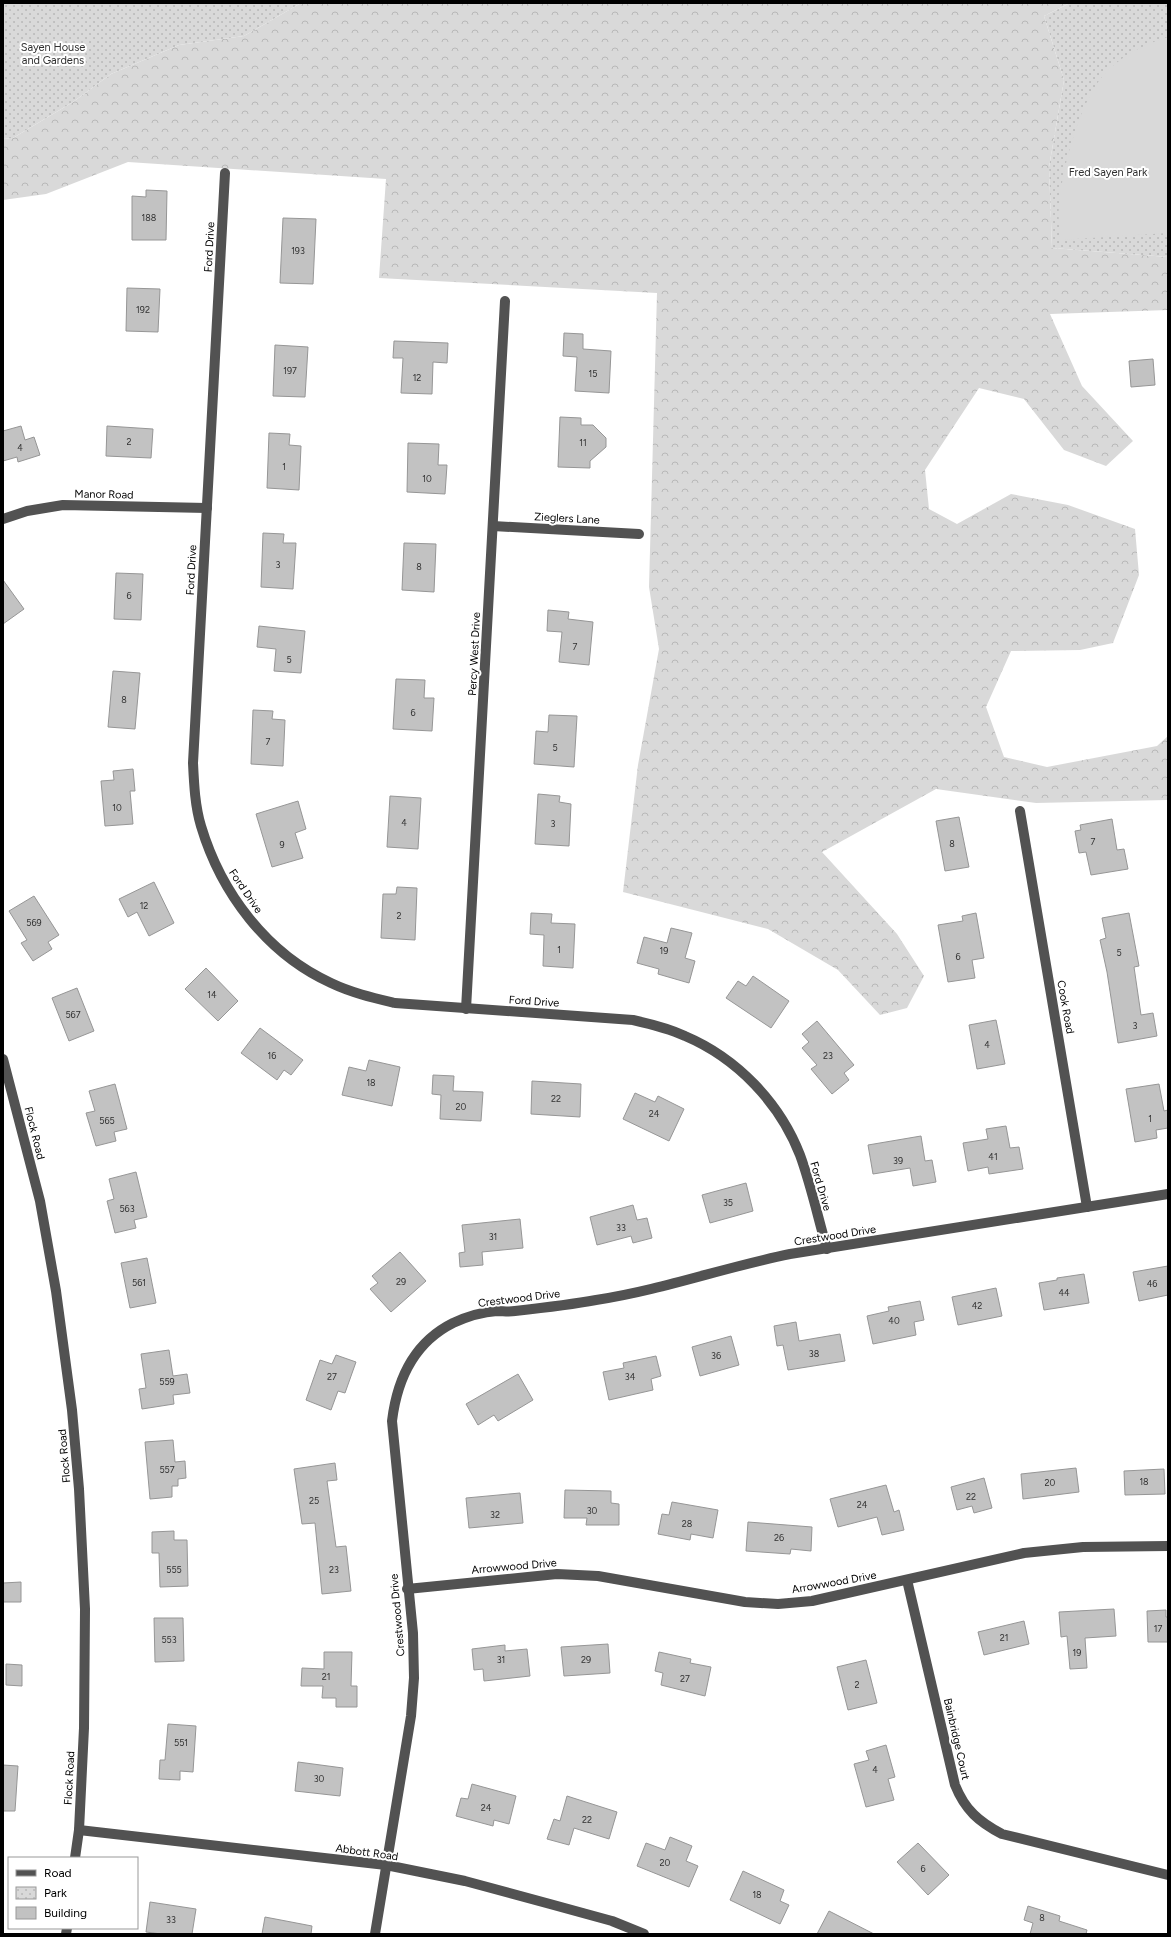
<svg xmlns="http://www.w3.org/2000/svg" width="1171" height="1937" font-family="Figtree,sans-serif">
<style>
.forest{fill:url(#forest-crowns)}
.park{fill:url(#park-dots)}
.garden{fill:#d9d9d9}
.building{fill:#c2c2c2;stroke:#969696}
.lines{fill:none;stroke-linecap:round;stroke-linejoin:round}
.minor{stroke:#525252;stroke-width:10}
.labels{text-anchor:middle;stroke-width:4;stroke-linejoin:round;paint-order:stroke}
.number-label{font-size:9px;fill:#303030}
.park-label{font-size:11px;fill:#303030;stroke:#fff}
.street-label{font-size:11px;fill:#000;stroke:#fff}
</style>
<defs>
<pattern id="forest-crowns" width="20" height="18" patternUnits="userSpaceOnUse"><rect width="20" height="18" fill="#d9d9d9"/><path d="M2 6a3 3 0 1 1 6 0M12 15a3 3 0 1 1 6 0" fill="none" stroke="#b8b8b8"/></pattern>
<pattern id="park-dots" width="8" height="8" patternUnits="userSpaceOnUse"><rect width="8" height="8" fill="#d9d9d9"/><path d="M2 2h.1M6 6h.1" fill="none" stroke="#b8b8b8" stroke-width="1.8" stroke-linecap="round"/></pattern>
</defs>
<rect width="100%" height="100%" fill="#fff"/>
<path class="forest" d="M 301,3 L 1070,3 L 1044,16 L 1064,80 L 1049,167 L 1052,248 L 1168,257 L 1168,310 L 1050,314 L 1082,386 L 1133,441 L 1106,466 L 1064,450 L 1024,399 L 979,388 L 925,470 L 929,509 L 957,524 L 1011,494 L 1068,505 L 1135,529 L 1139,575 L 1113,643 L 1080,650 L 1011,651 L 986,707 L 1004,757 L 1047,767 L 1157,746 L 1168,736 L 1168,803 L 1167,800 L 1036,803 L 936,789 L 822,852 L 897,934 L 924,976 L 907,1008 L 880,1015 L 838,970 L 768,929 L 623,892 L 638,765 L 659,649 L 649,587 L 657,293 L 379,278 L 386,179 L 128,162 L 46,194 L 3,200 L 3,139 L 13,138 L 73,102 L 111,74 L 179,45 L 244,36 Z"/>
<g class="park">
<path d="M 3,3 L 301,3 L 244,36 L 179,45 L 111,74 L 73,102 L 13,138 L 3,139 Z"/>
<path d="M 1070,3 L 1168,3 L 1168,257 L 1052,248 L 1049,167 L 1064,80 L 1044,16 Z"/>
</g>
<path class="garden" d="M 1168,37 L 1168,233 L 1060,240 C 1059,228 1058,215 1059,203 C 1063,165 1081,94 1110,68 C 1126,54 1147,43 1168,37 Z"/>
<g class="building">
<path d="M 146,190 L 167,191 L 166,240 L 132,240 L 132,196 L 146,197 Z"/>
<path d="M 283,218 L 316,219 L 313,284 L 280,283 Z"/>
<path d="M 127,288 L 160,289 L 158,332 L 126,331 Z"/>
<path d="M 564,333 L 583,334 L 583,349 L 611,351 L 609,393 L 575,391 L 577,357 L 563,356 Z"/>
<path d="M 394,341 L 448,343 L 447,363 L 433,362 L 432,394 L 401,393 L 403,358 L 393,358 Z"/>
<path d="M 275,345 L 308,347 L 305,397 L 273,396 Z"/>
<path d="M 1153,359 L 1155,385 L 1131,387 L 1129,361 Z"/>
<path d="M 560,417 L 581,418 L 581,425 L 593,425 L 606,438 L 606,447 L 590,461 L 590,468 L 558,467 Z"/>
<path d="M 21,426 L 25,440 L 34,437 L 40,455 L 18,462 L 17,457 L 3,461 L 3,431 Z"/>
<path d="M 107,426 L 153,429 L 151,458 L 106,456 Z"/>
<path d="M 269,433 L 290,434 L 289,445 L 301,446 L 299,490 L 267,488 Z"/>
<path d="M 408,443 L 439,444 L 438,465 L 447,465 L 445,494 L 407,492 Z"/>
<path d="M 263,533 L 284,534 L 283,543 L 296,543 L 293,589 L 261,587 Z"/>
<path d="M 404,543 L 436,544 L 434,592 L 402,590 Z"/>
<path d="M 116,573 L 143,574 L 141,620 L 114,619 Z"/>
<path d="M 3,580 L 24,609 L 3,624 Z"/>
<path d="M 548,610 L 569,612 L 568,619 L 593,622 L 589,665 L 559,662 L 562,632 L 547,631 Z"/>
<path d="M 259,626 L 305,631 L 301,673 L 274,671 L 276,649 L 257,647 Z"/>
<path d="M 113,671 L 140,673 L 135,729 L 108,727 Z"/>
<path d="M 396,679 L 425,680 L 424,698 L 434,698 L 432,731 L 393,729 Z"/>
<path d="M 253,710 L 273,711 L 272,719 L 285,720 L 283,766 L 251,764 Z"/>
<path d="M 549,715 L 577,716 L 574,767 L 534,764 L 536,731 L 548,732 Z"/>
<path d="M 133,769 L 135,791 L 130,791 L 133,824 L 105,826 L 101,781 L 114,780 L 113,771 Z"/>
<path d="M 538,794 L 560,796 L 559,802 L 571,804 L 569,846 L 535,844 Z"/>
<path d="M 390,796 L 421,798 L 418,849 L 387,847 Z"/>
<path d="M 298,801 L 306,829 L 295,833 L 303,858 L 272,867 L 256,814 Z"/>
<path d="M 959,817 L 969,867 L 945,871 L 936,821 Z"/>
<path d="M 1112,819 L 1117,850 L 1124,849 L 1128,869 L 1091,875 L 1086,852 L 1079,853 L 1075,831 L 1081,830 L 1080,825 Z"/>
<path d="M 154,882 L 174,923 L 149,936 L 137,912 L 128,917 L 119,899 Z"/>
<path d="M 397,887 L 417,888 L 415,940 L 381,938 L 383,894 L 396,894 Z"/>
<path d="M 34,896 L 59,935 L 48,942 L 52,949 L 33,961 L 21,943 L 27,940 L 9,911 Z"/>
<path d="M 531,913 L 552,914 L 551,923 L 575,924 L 573,968 L 543,966 L 544,935 L 530,934 Z"/>
<path d="M 976,913 L 984,958 L 972,960 L 975,978 L 948,982 L 938,925 L 963,921 L 962,916 Z"/>
<path d="M 1129,913 L 1139,966 L 1134,967 L 1141,1015 L 1153,1013 L 1157,1036 L 1118,1043 L 1107,972 L 1100,940 L 1106,938 L 1102,918 Z"/>
<path d="M 671,928 L 692,933 L 685,958 L 695,961 L 689,983 L 658,974 L 659,969 L 637,963 L 644,937 L 667,943 Z"/>
<path d="M 206,968 L 238,1001 L 218,1021 L 185,989 Z"/>
<path d="M 753,976 L 789,1001 L 771,1028 L 726,998 L 738,981 L 746,986 Z"/>
<path d="M 77,988 L 94,1031 L 69,1041 L 52,998 Z"/>
<path d="M 996,1020 L 1005,1064 L 977,1069 L 969,1025 Z"/>
<path d="M 817,1021 L 854,1065 L 844,1073 L 849,1080 L 832,1094 L 811,1069 L 817,1065 L 802,1048 L 809,1042 L 802,1034 Z"/>
<path d="M 260,1028 L 303,1060 L 291,1075 L 284,1070 L 277,1080 L 241,1053 Z"/>
<path d="M 369,1060 L 400,1067 L 392,1106 L 342,1095 L 349,1067 L 366,1071 Z"/>
<path d="M 433,1075 L 454,1076 L 453,1091 L 483,1092 L 481,1121 L 440,1119 L 441,1095 L 432,1094 Z"/>
<path d="M 532,1081 L 581,1084 L 580,1117 L 531,1114 Z"/>
<path d="M 115,1084 L 127,1129 L 114,1132 L 116,1141 L 96,1146 L 86,1113 L 95,1111 L 89,1091 Z"/>
<path d="M 1159,1084 L 1164,1111 L 1168,1110 L 1168,1128 L 1156,1130 L 1157,1138 L 1135,1142 L 1126,1089 Z"/>
<path d="M 635,1093 L 655,1102 L 658,1096 L 684,1109 L 669,1141 L 623,1119 Z"/>
<path d="M 1006,1126 L 1010,1148 L 1019,1147 L 1023,1169 L 989,1174 L 988,1167 L 968,1171 L 963,1143 L 988,1139 L 986,1129 Z"/>
<path d="M 921,1136 L 925,1161 L 932,1160 L 936,1182 L 913,1186 L 910,1168 L 873,1174 L 868,1145 Z"/>
<path d="M 136,1172 L 147,1217 L 134,1220 L 136,1228 L 115,1233 L 107,1201 L 114,1199 L 109,1179 Z"/>
<path d="M 746,1183 L 753,1211 L 710,1223 L 702,1195 Z"/>
<path d="M 633,1205 L 637,1220 L 647,1218 L 652,1238 L 633,1243 L 631,1236 L 597,1245 L 590,1217 Z"/>
<path d="M 520,1219 L 523,1248 L 482,1252 L 483,1265 L 460,1267 L 459,1253 L 465,1252 L 462,1225 Z"/>
<path d="M 400,1252 L 426,1281 L 391,1312 L 370,1289 L 378,1283 L 372,1276 Z"/>
<path d="M 147,1258 L 156,1303 L 130,1308 L 121,1263 Z"/>
<path d="M 1168,1266 L 1168,1295 L 1139,1301 L 1133,1272 Z"/>
<path d="M 1084,1274 L 1089,1303 L 1044,1310 L 1039,1283 L 1057,1280 L 1057,1278 Z"/>
<path d="M 996,1288 L 1002,1316 L 958,1325 L 952,1297 Z"/>
<path d="M 920,1301 L 924,1320 L 914,1322 L 916,1335 L 873,1344 L 867,1316 L 889,1311 L 888,1307 Z"/>
<path d="M 796,1322 L 799,1341 L 840,1334 L 845,1361 L 788,1370 L 783,1345 L 777,1346 L 774,1326 Z"/>
<path d="M 731,1336 L 739,1365 L 700,1376 L 692,1347 Z"/>
<path d="M 169,1350 L 173,1376 L 187,1374 L 190,1393 L 173,1395 L 174,1404 L 142,1409 L 139,1389 L 146,1388 L 141,1354 Z"/>
<path d="M 336,1355 L 356,1362 L 345,1393 L 338,1391 L 331,1410 L 306,1400 L 320,1360 L 332,1364 Z"/>
<path d="M 656,1356 L 661,1376 L 651,1379 L 653,1390 L 609,1400 L 603,1372 L 624,1368 L 623,1363 Z"/>
<path d="M 518,1374 L 533,1400 L 498,1421 L 494,1415 L 478,1425 L 466,1404 Z"/>
<path d="M 173,1440 L 175,1462 L 185,1461 L 186,1478 L 178,1479 L 178,1486 L 172,1486 L 172,1497 L 150,1499 L 145,1442 Z"/>
<path d="M 335,1463 L 337,1480 L 327,1481 L 336,1547 L 346,1546 L 351,1591 L 322,1594 L 315,1523 L 302,1524 L 294,1469 Z"/>
<path d="M 1076,1468 L 1079,1492 L 1023,1499 L 1021,1474 Z"/>
<path d="M 1164,1469 L 1165,1494 L 1125,1495 L 1124,1471 Z"/>
<path d="M 984,1478 L 992,1508 L 974,1513 L 972,1506 L 957,1510 L 951,1487 Z"/>
<path d="M 886,1485 L 894,1512 L 899,1510 L 904,1530 L 882,1535 L 877,1517 L 838,1527 L 830,1499 Z"/>
<path d="M 565,1490 L 611,1491 L 611,1503 L 619,1504 L 619,1525 L 586,1525 L 587,1518 L 564,1518 Z"/>
<path d="M 520,1493 L 523,1523 L 469,1528 L 466,1498 Z"/>
<path d="M 672,1502 L 718,1510 L 713,1538 L 691,1534 L 690,1540 L 658,1534 L 662,1514 L 669,1515 Z"/>
<path d="M 748,1522 L 812,1527 L 811,1551 L 791,1549 L 790,1554 L 746,1551 Z"/>
<path d="M 174,1531 L 174,1540 L 187,1540 L 188,1586 L 160,1587 L 159,1553 L 152,1553 L 152,1532 Z"/>
<path d="M 21,1582 L 21,1602 L 3,1602 L 3,1583 Z"/>
<path d="M 1114,1609 L 1116,1636 L 1085,1638 L 1087,1668 L 1070,1669 L 1067,1636 L 1061,1637 L 1059,1612 Z"/>
<path d="M 1166,1610 L 1166,1617 L 1168,1617 L 1168,1642 L 1148,1642 L 1147,1611 Z"/>
<path d="M 154,1618 L 183,1618 L 184,1661 L 155,1662 Z"/>
<path d="M 1024,1621 L 1029,1644 L 984,1655 L 978,1632 Z"/>
<path d="M 608,1644 L 610,1673 L 564,1676 L 561,1647 Z"/>
<path d="M 505,1645 L 505,1651 L 527,1649 L 530,1676 L 484,1681 L 483,1669 L 474,1670 L 472,1649 Z"/>
<path d="M 324,1652 L 352,1652 L 351,1686 L 357,1686 L 357,1707 L 336,1707 L 336,1698 L 322,1698 L 323,1686 L 301,1686 L 302,1668 L 324,1669 Z"/>
<path d="M 659,1652 L 691,1659 L 690,1663 L 711,1667 L 705,1696 L 661,1685 L 663,1673 L 655,1671 Z"/>
<path d="M 866,1660 L 877,1703 L 848,1710 L 837,1667 Z"/>
<path d="M 6,1664 L 22,1665 L 22,1686 L 6,1685 Z"/>
<path d="M 168,1724 L 196,1726 L 193,1772 L 180,1771 L 180,1780 L 159,1779 L 160,1760 L 165,1760 Z"/>
<path d="M 886,1745 L 895,1777 L 888,1779 L 894,1800 L 866,1807 L 854,1764 L 869,1760 L 866,1751 Z"/>
<path d="M 298,1762 L 343,1768 L 340,1796 L 295,1791 Z"/>
<path d="M 3,1765 L 18,1766 L 15,1811 L 3,1811 Z"/>
<path d="M 472,1784 L 516,1796 L 509,1824 L 494,1820 L 493,1826 L 456,1816 L 461,1798 L 468,1799 Z"/>
<path d="M 567,1796 L 617,1812 L 609,1839 L 574,1828 L 569,1845 L 547,1839 L 554,1819 L 560,1821 Z"/>
<path d="M 670,1837 L 692,1846 L 686,1861 L 698,1866 L 689,1887 L 637,1866 L 646,1843 L 665,1850 Z"/>
<path d="M 918,1843 L 949,1875 L 928,1895 L 897,1862 Z"/>
<path d="M 743,1871 L 784,1890 L 780,1901 L 789,1905 L 780,1924 L 730,1900 Z"/>
<path d="M 150,1902 L 196,1909 L 192,1934 L 161,1934 L 146,1932 Z"/>
<path d="M 1028,1906 L 1060,1916 L 1059,1921 L 1087,1930 L 1086,1934 L 1030,1934 L 1033,1923 L 1024,1920 Z"/>
<path d="M 829,1911 L 874,1934 L 817,1934 Z"/>
<path d="M 265,1917 L 312,1926 L 311,1934 L 262,1934 Z"/>
</g>
<g class="lines">
<g class="minor">
<path d="M 225,173 L 193,763 C 194,784 195,806 201,826 C 221,893 267,954 331,983 C 352,993 374,998 395,1003 L 633,1020 C 651,1024 668,1028 685,1036 C 737,1058 780,1103 800,1155 C 811,1185 818,1218 827,1249"/>
<path d="M 3,519 L 27,511 L 63,505 L 207,508"/>
<path d="M 493,526 L 639,534"/>
<path d="M 1020,811 L 1087,1207"/>
<path d="M 466,1009 L 505,301"/>
<path d="M 3,1059 L 40,1201 L 56,1291 L 72,1410 L 79,1489 L 85,1609 L 84,1728 L 79,1830 L 75,1858"/>
<path d="M 907,1580 L 955,1785 C 965,1810 979,1822 1002,1834 L 1168,1875"/>
<path d="M 407,1589 L 557,1574 L 598,1576 L 745,1602 L 778,1604 L 812,1601 L 1024,1553 L 1083,1547 L 1168,1546"/>
<path d="M 79,1830 L 386,1865 L 465,1881 L 550,1904 L 612,1921 L 644,1934"/>
<path d="M 66,1934 L 67,1928"/>
<path d="M 375,1934 L 411,1716 L 414,1678 L 413,1633 L 392,1421 C 397,1380 413,1343 453,1323 C 466,1317 482,1312 497,1311 C 503,1311 509,1312 515,1311 C 542,1308 569,1305 596,1300 C 662,1290 725,1267 790,1254 L 1168,1194"/>
</g>
</g>
<g class="labels">
<g class="number-label">
<text x="149" y="221">188</text>
<text x="298" y="254">193</text>
<text x="143" y="313">192</text>
<text x="290" y="374">197</text>
<text x="593" y="377">15</text>
<text x="417" y="381">12</text>
<text x="129" y="445">2</text>
<text x="583" y="446">11</text>
<text x="20" y="451">4</text>
<text x="284" y="470">1</text>
<text x="427" y="482">10</text>
<text x="278" y="568">3</text>
<text x="419" y="570">8</text>
<text x="129" y="599">6</text>
<text x="575" y="650">7</text>
<text x="289" y="663">5</text>
<text x="124" y="703">8</text>
<text x="413" y="716">6</text>
<text x="268" y="745">7</text>
<text x="555" y="751">5</text>
<text x="117" y="811">10</text>
<text x="404" y="826">4</text>
<text x="553" y="827">3</text>
<text x="1093" y="845">7</text>
<text x="952" y="847">8</text>
<text x="282" y="848">9</text>
<text x="144" y="909">12</text>
<text x="399" y="919">2</text>
<text x="34" y="926">569</text>
<text x="559" y="953">1</text>
<text x="664" y="954">19</text>
<text x="1119" y="956">5</text>
<text x="958" y="960">6</text>
<text x="212" y="998">14</text>
<text x="73" y="1018">567</text>
<text x="1135" y="1029">3</text>
<text x="987" y="1048">4</text>
<text x="272" y="1059">16</text>
<text x="828" y="1059">23</text>
<text x="371" y="1086">18</text>
<text x="556" y="1102">22</text>
<text x="461" y="1110">20</text>
<text x="654" y="1117">24</text>
<text x="1150" y="1122">1</text>
<text x="107" y="1124">565</text>
<text x="993" y="1160">41</text>
<text x="898" y="1164">39</text>
<text x="728" y="1206">35</text>
<text x="127" y="1212">563</text>
<text x="621" y="1231">33</text>
<text x="493" y="1240">31</text>
<text x="401" y="1285">29</text>
<text x="139" y="1286">561</text>
<text x="1152" y="1287">46</text>
<text x="1064" y="1296">44</text>
<text x="977" y="1309">42</text>
<text x="894" y="1324">40</text>
<text x="814" y="1357">38</text>
<text x="716" y="1359">36</text>
<text x="332" y="1380">27</text>
<text x="630" y="1380">34</text>
<text x="167" y="1385">559</text>
<text x="167" y="1473">557</text>
<text x="1144" y="1485">18</text>
<text x="1050" y="1486">20</text>
<text x="971" y="1500">22</text>
<text x="314" y="1504">25</text>
<text x="862" y="1508">24</text>
<text x="592" y="1514">30</text>
<text x="495" y="1518">32</text>
<text x="687" y="1527">28</text>
<text x="779" y="1541">26</text>
<text x="174" y="1573">555</text>
<text x="334" y="1573">23</text>
<text x="1158" y="1632">17</text>
<text x="1004" y="1641">21</text>
<text x="169" y="1643">553</text>
<text x="1077" y="1656">19</text>
<text x="501" y="1663">31</text>
<text x="586" y="1663">29</text>
<text x="326" y="1680">21</text>
<text x="685" y="1682">27</text>
<text x="857" y="1688">2</text>
<text x="181" y="1746">551</text>
<text x="875" y="1773">4</text>
<text x="319" y="1782">30</text>
<text x="486" y="1811">24</text>
<text x="587" y="1823">22</text>
<text x="665" y="1866">20</text>
<text x="923" y="1872">6</text>
<text x="757" y="1898">18</text>
<text x="1042" y="1921">8</text>
<text x="171" y="1923">33</text>
</g>
<g class="park-label">
<text x="53" y="51">Sayen House<tspan x="53" dy="13">and Gardens</tspan></text>
<text x="1108" y="176">Fred Sayen Park</text>
</g>
<g class="street-label">
<text transform="translate(209 247) rotate(-87)" y="4">Ford Drive</text>
<text transform="translate(104 494) rotate(1)" y="4">Manor Road</text>
<text transform="translate(567 518) rotate(3)" y="4">Zieglers Lane</text>
<text transform="translate(191 570) rotate(-87)" y="4">Ford Drive</text>
<text transform="translate(474 654) rotate(-87)" y="4">Percy West Drive</text>
<text transform="translate(246 891) rotate(56)" y="4">Ford Drive</text>
<text transform="translate(534 1001) rotate(4)" y="4">Ford Drive</text>
<text transform="translate(1066 1007) rotate(80)" y="4">Cook Road</text>
<text transform="translate(35 1133) rotate(76)" y="4">Flock Road</text>
<text transform="translate(821 1186) rotate(74)" y="4">Ford Drive</text>
<text transform="translate(835 1235) rotate(-9)" y="4">Crestwood Drive</text>
<text transform="translate(519 1298) rotate(-7)" y="4">Crestwood Drive</text>
<text transform="translate(64 1456) rotate(-95)" y="4">Flock Road</text>
<text transform="translate(514 1566) rotate(-5)" y="4">Arrowwood Drive</text>
<text transform="translate(834 1582) rotate(-10)" y="4">Arrowwood Drive</text>
<text transform="translate(397 1615) rotate(-95)" y="4">Crestwood Drive</text>
<text transform="translate(957 1739) rotate(77)" y="4">Bainbridge Court</text>
<text transform="translate(69 1778) rotate(-87)" y="4">Flock Road</text>
<text transform="translate(367 1852) rotate(8)" y="4">Abbott Road</text>
</g>
</g>
<rect width="1171" height="1937" fill="none" stroke="#000000" stroke-width="8"/>
<rect x="8" y="1857" width="130" height="72" fill="#ffffff" stroke="#999999"/>
<rect x="16" y="1870" width="20" height="6" fill="#525252" stroke="#999999"/>
<text x="44" y="1877" font-size="12" fill="#000000">Road</text>
<rect x="16" y="1887" width="20" height="12" fill="url(#park-dots)" stroke="#999999"/>
<text x="44" y="1897" font-size="12" fill="#000000">Park</text>
<rect x="16" y="1907" width="20" height="12" fill="#c2c2c2" stroke="#999999"/>
<text x="44" y="1917" font-size="12" fill="#000000">Building</text>
</svg>
